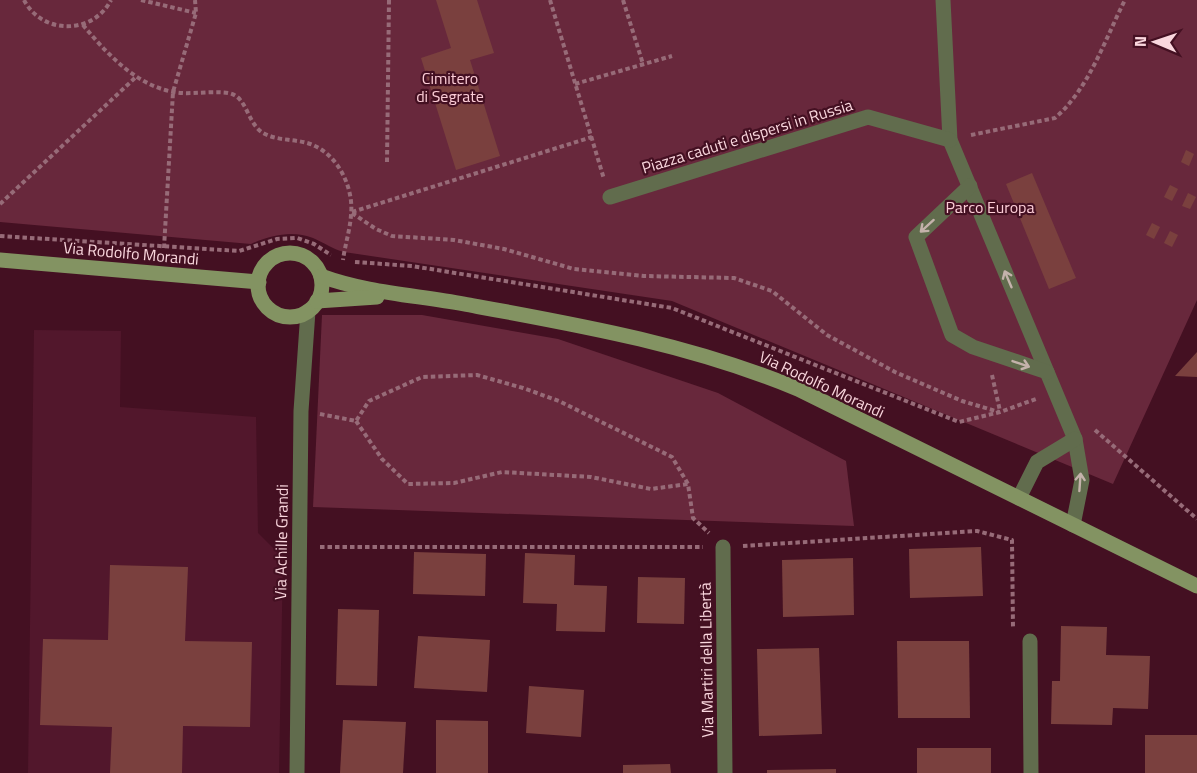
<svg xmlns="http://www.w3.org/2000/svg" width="1197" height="773" font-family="'Titillium Web',sans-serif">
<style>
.built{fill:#52172c}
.green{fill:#68283c}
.building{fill:#7a403e}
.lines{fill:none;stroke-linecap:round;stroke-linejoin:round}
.path{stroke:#976b78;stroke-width:4;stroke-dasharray:4.5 3;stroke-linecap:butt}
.lane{stroke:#616c4d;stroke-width:15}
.street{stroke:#616c4d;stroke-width:15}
.secondary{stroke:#839362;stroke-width:15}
.oneway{stroke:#c4b2ab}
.labels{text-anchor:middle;stroke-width:4.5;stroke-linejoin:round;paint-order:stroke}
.park-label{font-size:16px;fill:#fccdd7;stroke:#441022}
.street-label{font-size:16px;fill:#fad7de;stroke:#441022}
</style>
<rect width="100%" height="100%" fill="#441022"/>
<path class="built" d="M 34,330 L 121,331 L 120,407 L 256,417 L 258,533 L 283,558 L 279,773 L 28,773 Z"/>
<g class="green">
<path d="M 0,0 L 1197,0 L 1197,300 L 1113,484 L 672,301 L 344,252 C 332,249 325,243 313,238 C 293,230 270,235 251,244 L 0,222 Z"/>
<path d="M 322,315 L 422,315 L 558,339 L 718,393 L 846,461 L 854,526 L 313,507 Z"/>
</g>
<g class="building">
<path d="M 436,0 L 477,0 L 494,53 L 470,60 L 500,156 L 456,170 L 421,58 L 451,48 Z"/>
<path d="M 1186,150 L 1194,154 L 1189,166 L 1181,162 Z"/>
<path d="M 1032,173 L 1076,278 L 1049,289 L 1006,184 Z"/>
<path d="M 1170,185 L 1178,189 L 1172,201 L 1164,197 Z"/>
<path d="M 1188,193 L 1196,197 L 1190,209 L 1182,206 Z"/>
<path d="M 1152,223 L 1160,227 L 1154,239 L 1146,235 Z"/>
<path d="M 1170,231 L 1178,235 L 1172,247 L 1164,243 Z"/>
<path d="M 1197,352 L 1197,377 L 1175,376 Z"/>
<path d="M 981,547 L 983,596 L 910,598 L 909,549 Z"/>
<path d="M 414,552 L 486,554 L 485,596 L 413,594 Z"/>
<path d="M 525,553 L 575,555 L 574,585 L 607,586 L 605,632 L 556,631 L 557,604 L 523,603 Z"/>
<path d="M 853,558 L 854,615 L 783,617 L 782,560 Z"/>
<path d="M 110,565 L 188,567 L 185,641 L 252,642 L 250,727 L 183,726 L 182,773 L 110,773 L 112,727 L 40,725 L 43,639 L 108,640 Z"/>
<path d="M 638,577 L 685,578 L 684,624 L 637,623 Z"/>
<path d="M 338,609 L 379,610 L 377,686 L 336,685 Z"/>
<path d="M 1061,626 L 1107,627 L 1106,655 L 1150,656 L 1148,709 L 1113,708 L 1112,725 L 1051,724 L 1052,681 L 1060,681 Z"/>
<path d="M 418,636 L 490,640 L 487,692 L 414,688 Z"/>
<path d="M 897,641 L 969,641 L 970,718 L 898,718 Z"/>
<path d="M 819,648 L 822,734 L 759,736 L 757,649 Z"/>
<path d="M 529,686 L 584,690 L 581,737 L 526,733 Z"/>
<path d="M 343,720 L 406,722 L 403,773 L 340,773 Z"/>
<path d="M 436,720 L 488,721 L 488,773 L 436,773 Z"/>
<rect x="1145" y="735" width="52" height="38"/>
<rect x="917" y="748" width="74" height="25"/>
<path d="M 670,764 L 671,773 L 623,773 L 623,765 Z"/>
<path d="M 836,769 L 836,773 L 767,773 L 767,770 Z"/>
</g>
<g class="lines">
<g class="path">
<path d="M 24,0 C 42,35 93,35 111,0"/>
<path d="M 141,0 L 196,13"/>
<path d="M 550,0 L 604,179"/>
<path d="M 623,0 L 643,64"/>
<path d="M 83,25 C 108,55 140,90 182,93 C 194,94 222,90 232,94 C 247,99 248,124 263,133 C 279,142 299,138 315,146 C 339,157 354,189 351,215 C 350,230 345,245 343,260"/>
<path d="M 575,84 L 672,56"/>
<path d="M 971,135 L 1055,118 C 1089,89 1105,39 1125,0"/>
<path d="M 387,162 L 389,0"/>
<path d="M 0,204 L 136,77"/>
<path d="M 352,212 L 592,137"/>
<path d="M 352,213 L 376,229 L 392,236 L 454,240 L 504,249 L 574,269 L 644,276 L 734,278 L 772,291 L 827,335 L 895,372 L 962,401 L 999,412"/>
<path d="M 0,236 L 239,251 L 277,239 L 297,238 L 314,244 L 331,255"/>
<path d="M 164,248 L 173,92 L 196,13 L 195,0"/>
<path d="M 355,262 L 412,266 L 672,308 L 959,422 L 1000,412 L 1036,399"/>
<path d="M 992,375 L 1000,411"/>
<path d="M 320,414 L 356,421 L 369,401 L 422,377 L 477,375 L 523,388 L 559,401 L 672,457 L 688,484 L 693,518 L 709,533"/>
<path d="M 356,421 L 382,459 L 408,484 L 454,483 L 502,472 L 591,477 L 651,489 L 688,484"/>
<path d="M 1095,430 L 1197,519"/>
<path d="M 743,546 L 977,531 L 1012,540 L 1013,628"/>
<path d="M 320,547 L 703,547"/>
</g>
<g class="lane">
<path d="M 943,0 L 950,140 L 1075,439 L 1082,480 L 1073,525"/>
<path d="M 970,186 L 916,237 L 952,335 L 973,347 L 1047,372"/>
<path d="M 610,197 L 868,117 L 950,140"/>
<path d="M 1019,498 L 1037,462 L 1075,439"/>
</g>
<g class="street">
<path d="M 723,547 L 725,773"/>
<path d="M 1030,641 L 1031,773"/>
<path d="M 297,773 L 301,411 L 308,311"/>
</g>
<g class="secondary">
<circle cx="290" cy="285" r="32"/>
<path d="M 0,260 L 259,282"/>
<path d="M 321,276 C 367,293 416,295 464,304 C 579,325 689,344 798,389 L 1197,586"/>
<path d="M 317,301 L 377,297"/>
</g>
</g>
<defs><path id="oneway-shaft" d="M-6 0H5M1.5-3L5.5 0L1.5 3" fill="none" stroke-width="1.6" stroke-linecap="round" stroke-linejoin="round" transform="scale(1.5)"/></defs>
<g class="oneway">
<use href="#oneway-shaft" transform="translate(927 226) rotate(138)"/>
<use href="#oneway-shaft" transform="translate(1008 279) rotate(-113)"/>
<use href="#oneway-shaft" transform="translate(1021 364) rotate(19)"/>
<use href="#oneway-shaft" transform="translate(1080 482) rotate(-86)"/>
</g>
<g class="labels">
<g class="park-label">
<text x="450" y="84">Cimitero<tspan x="450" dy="18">di Segrate</tspan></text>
<text x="990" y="213">Parco Europa</text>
</g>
<g class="street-label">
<text transform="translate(747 136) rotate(-17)" y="6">Piazza caduti e dispersi in Russia</text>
<text transform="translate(131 253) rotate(5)" y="6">Via Rodolfo Morandi</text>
<text transform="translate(822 384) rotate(25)" y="6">Via Rodolfo Morandi</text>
<text transform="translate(281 542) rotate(-89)" y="6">Via Achille Grandi</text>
<text transform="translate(706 660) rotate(-91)" y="6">Via Martiri della Libertà</text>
</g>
</g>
<g transform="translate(1155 42) rotate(272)" stroke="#441022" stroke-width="4.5" paint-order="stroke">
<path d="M0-4.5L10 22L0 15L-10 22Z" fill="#fad7de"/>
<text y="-9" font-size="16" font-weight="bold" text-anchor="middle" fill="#fad7de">N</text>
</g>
</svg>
